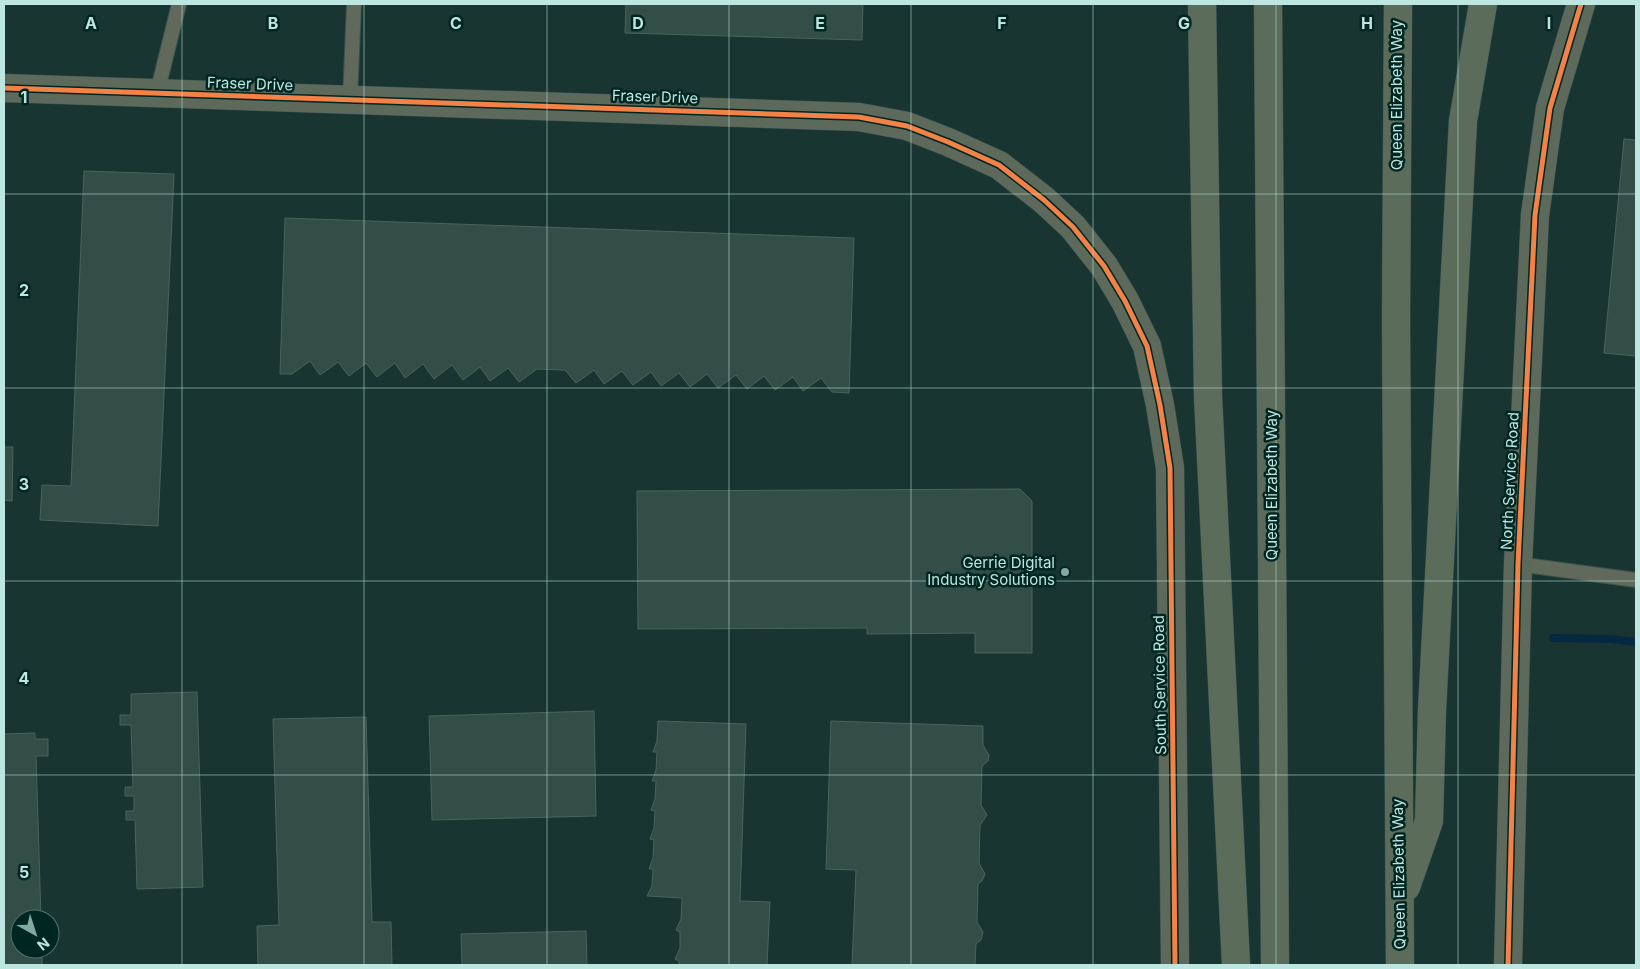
<svg xmlns="http://www.w3.org/2000/svg" width="1640" height="969" font-family="Inter,sans-serif">
<style>
.lines{fill:none;stroke-linecap:round;stroke-linejoin:round}
.stream{stroke:#062941;stroke-width:8}
.building{fill:#324e47;stroke:#4a645d}
.lane-casing{stroke:#395250;stroke-width:16}
.secondary-casing{stroke:#395250;stroke-width:29}
.highway-casing{stroke:#395250;stroke-width:29}
.lane{stroke:#60695a;stroke-width:14}
.secondary{stroke:#5d6a5b;stroke-width:28}
.highway{stroke:#5c6c5b;stroke-width:28}
.cycleway-casing{stroke:#002622;stroke-width:8}
.cycleway{stroke:#f48246;stroke-width:5}
.grid{fill:none;stroke:#bce6df;stroke-width:1;stroke-opacity:0.55}
.poi-dot{fill:#83a8a2;stroke:#002622;stroke-width:2}
.labels{text-anchor:middle;stroke-width:5;stroke-linejoin:round;paint-order:stroke}
.street-label{font-size:15px;fill:#bce6df;stroke:#002622}
.poi-label{font-size:15px;fill:#bce6df;stroke:#002622;text-anchor:end}
.grid-label{font-size:16px;text-anchor:middle;font-weight:bold;fill:#bce6df;stroke:#002622;stroke-width:5;stroke-linejoin:round;paint-order:stroke}
</style>
<rect width="100%" height="100%" fill="#193532"/>
<g class="lines">
<path class="stream" d="M 1553,638 L 1611,639 L 1636,642"/>
</g>
<g class="building">
<path d="M 626,4 L 863,4 L 862,40 L 625,33 Z"/>
<path d="M 1624,139 L 1636,140 L 1636,356 L 1604,353 Z"/>
<path d="M 84,171 L 174,174 L 158,526 L 40,520 L 42,485 L 71,486 Z"/>
<path d="M 285,218 L 854,238 L 849,393 L 832,392 L 821,378 L 803,391 L 793,377 L 775,390 L 764,376 L 747,389 L 736,375 L 718,388 L 707,374 L 690,387 L 679,373 L 661,386 L 651,372 L 633,385 L 622,371 L 604,384 L 594,370 L 576,383 L 565,370 L 537,369 L 519,382 L 508,368 L 490,381 L 480,367 L 463,380 L 452,365 L 434,379 L 423,364 L 405,378 L 395,363 L 377,377 L 366,363 L 349,376 L 338,362 L 320,375 L 310,361 L 292,374 L 280,374 Z"/>
<path d="M 4,447 L 13,447 L 12,501 L 4,500 Z"/>
<path d="M 1020,489 L 1032,501 L 1032,653 L 975,653 L 975,633 L 867,634 L 867,628 L 638,629 L 637,491 Z"/>
<path d="M 197,692 L 203,887 L 137,889 L 135,820 L 126,820 L 126,811 L 134,811 L 134,796 L 125,796 L 125,787 L 133,787 L 131,725 L 120,725 L 120,715 L 131,715 L 131,694 Z"/>
<path d="M 594,711 L 596,816 L 432,820 L 429,716 Z"/>
<path d="M 366,717 L 372,922 L 391,922 L 392,965 L 258,965 L 257,926 L 279,925 L 273,719 Z"/>
<path d="M 658,721 L 746,724 L 740,901 L 770,902 L 767,965 L 679,965 L 679,961 L 675,959 L 680,948 L 680,932 L 676,930 L 681,919 L 682,898 L 647,896 L 652,886 L 653,869 L 649,869 L 653,858 L 654,840 L 650,839 L 654,828 L 655,811 L 651,810 L 655,799 L 656,781 L 652,781 L 656,770 L 657,752 L 653,752 L 657,741 Z"/>
<path d="M 831,721 L 983,726 L 983,745 L 989,755 L 988,761 L 982,766 L 981,805 L 987,815 L 980,825 L 979,863 L 985,874 L 982,881 L 978,884 L 977,922 L 983,932 L 981,940 L 976,944 L 975,965 L 852,965 L 856,870 L 826,869 Z"/>
<path d="M 35,733 L 35,739 L 48,739 L 48,756 L 36,756 L 41,919 L 20,919 L 20,949 L 42,949 L 42,965 L 4,965 L 4,734 Z"/>
<path d="M 586,931 L 587,965 L 462,965 L 461,934 Z"/>
</g>
<g class="lines">
<defs>
<g id="lane">
<path d="M 157,93 L 179,4"/>
<path d="M 350,100 L 354,4"/>
<path d="M 1518,564 L 1636,580"/>
</g>
<g id="secondary">
<path d="M 4,88 L 859,117 L 907,126 L 948,142 L 999,165 L 1044,200 L 1073,227 L 1104,266 L 1125,301 L 1147,346 L 1160,405 L 1170,468 L 1175,965"/>
<path d="M 1508,965 L 1518,564 L 1535,215 L 1550,108 L 1581,4"/>
</g>
<g id="highway">
<path d="M 1202,4 L 1208,396 L 1236,965"/>
<path d="M 1268,4 L 1275,965"/>
<path d="M 1398,4 L 1396,320 L 1400,965"/>
<path d="M 1406,887 L 1429,821 L 1432,710 L 1463,121 L 1483,4"/>
</g>
</defs>
<use href="#lane" class="lane-casing"/>
<use href="#secondary" class="secondary-casing"/>
<use href="#highway" class="highway-casing"/>
<use href="#lane" class="lane"/>
<use href="#secondary" class="secondary"/>
<use href="#highway" class="highway"/>
<defs>
<g id="cycleway">
<path d="M 4,88 L 859,117 L 907,126 L 948,142 L 999,165 L 1044,200 L 1073,227 L 1104,266 L 1125,301 L 1147,346 L 1160,405 L 1170,468 L 1175,965"/>
<path d="M 1508,965 L 1518,564 L 1535,215 L 1550,108 L 1581,4"/>
</g>
</defs>
<use href="#cycleway" class="cycleway-casing"/>
<use href="#cycleway" class="cycleway"/>
</g>
<path class="grid" d="M 182,4 L 182,965M 364,4 L 364,965M 547,4 L 547,965M 729,4 L 729,965M 911,4 L 911,965M 1093,4 L 1093,965M 1276,4 L 1276,965M 1458,4 L 1458,965M 4,194 L 1636,194M 4,388 L 1636,388M 4,581 L 1636,581M 4,775 L 1636,775"/>
<circle class="poi-dot" cx="1065" cy="572" r="5"/>
<g class="labels">
<g class="street-label">
<text transform="translate(250 84) rotate(2)" y="5">Fraser Drive</text>
<text transform="translate(1397 95) rotate(-90)" y="5">Queen Elizabeth Way</text>
<text transform="translate(655 97) rotate(2)" y="5">Fraser Drive</text>
<text transform="translate(1510 481) rotate(-87)" y="5">North Service Road</text>
<text transform="translate(1272 485) rotate(-90)" y="5">Queen Elizabeth Way</text>
<text transform="translate(1160 685) rotate(-91)" y="5">South Service Road</text>
<text transform="translate(1399 874) rotate(-91)" y="5">Queen Elizabeth Way</text>
</g>
<g class="poi-label">
<text x="1055" y="568">Gerrie Digital<tspan x="1055" dy="17">Industry Solutions</tspan></text>
</g>
</g>
<g class="grid-label">
<text x="91" y="29">A</text>
<text x="273" y="29">B</text>
<text x="456" y="29">C</text>
<text x="638" y="29">D</text>
<text x="820" y="29">E</text>
<text x="1002" y="29">F</text>
<text x="1184" y="29">G</text>
<text x="1367" y="29">H</text>
<text x="1549" y="29">I</text>
<text x="24" y="103">1</text>
<text x="24" y="296">2</text>
<text x="24" y="490">3</text>
<text x="24" y="684">4</text>
<text x="24" y="878">5</text>
</g>
<rect width="1640" height="969" fill="none" stroke="#bce6df" stroke-width="10"/>
<g transform="translate(35 934) rotate(141)"><circle r="24" fill="#002622" stroke="#4b736e"/>
<path d="M0-4L9 19L0 12L-9 19Z" fill="#83a8a2"/>
<text y="-8" font-size="14" font-weight="bold" text-anchor="middle" fill="#bce6df">N</text>
</g>
</svg>
